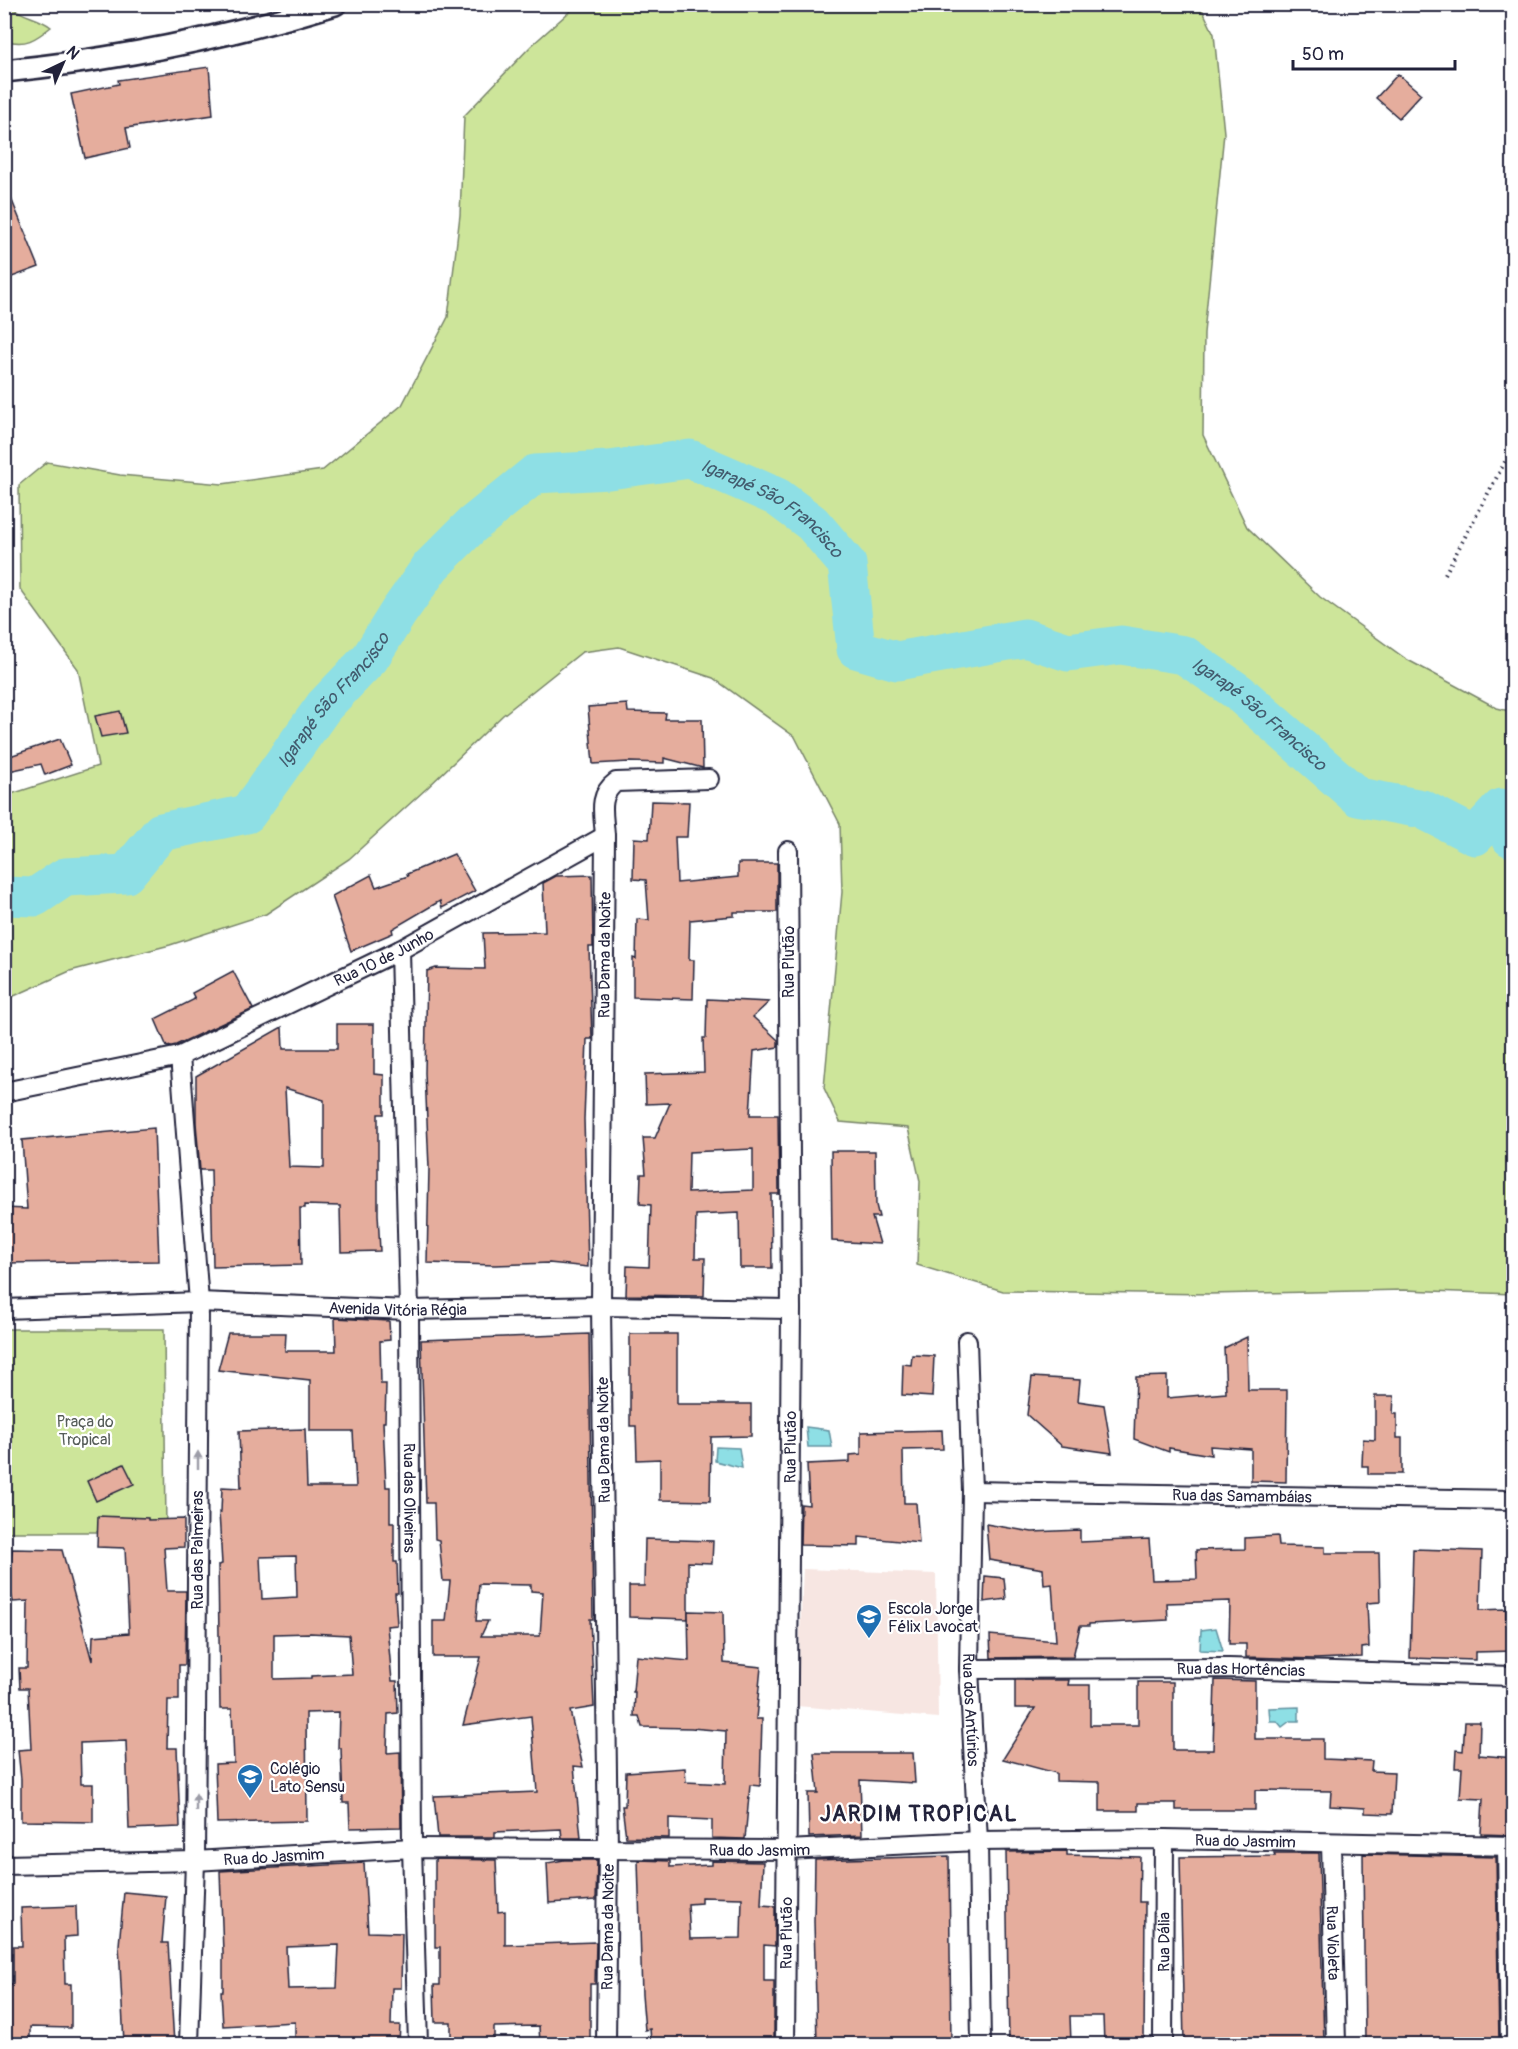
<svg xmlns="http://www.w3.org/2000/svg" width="1518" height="2049" font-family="Pangolin,sans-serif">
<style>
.built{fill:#f7e6e2}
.green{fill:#cde59a;stroke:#78846a;stroke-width:1.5}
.water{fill:#8edfe5;stroke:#6393a1;stroke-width:1.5}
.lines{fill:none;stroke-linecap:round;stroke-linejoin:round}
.river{stroke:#8edfe5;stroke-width:39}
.building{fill:#e5ad9d;stroke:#22223b;stroke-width:1.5;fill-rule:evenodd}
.minor-casing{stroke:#22223b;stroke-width:22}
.tertiary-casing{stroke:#22223b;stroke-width:26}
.path{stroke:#22223b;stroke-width:4;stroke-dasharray:1.5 4.5;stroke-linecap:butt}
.minor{stroke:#fff;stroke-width:18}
.tertiary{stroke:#fff;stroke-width:21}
.oneway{fill:#9c9ca7}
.labels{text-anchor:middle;stroke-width:4.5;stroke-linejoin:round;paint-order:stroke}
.street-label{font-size:16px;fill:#22223b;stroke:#fff}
.park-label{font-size:16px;fill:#555c58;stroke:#fff}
.poi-label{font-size:16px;fill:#22223b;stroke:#fff;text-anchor:start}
.water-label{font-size:18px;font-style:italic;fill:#425b6e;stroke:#fff}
.district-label{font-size:22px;font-weight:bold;letter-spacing:1.5px;fill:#22223b;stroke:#fff}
</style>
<rect width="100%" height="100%" fill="#fff"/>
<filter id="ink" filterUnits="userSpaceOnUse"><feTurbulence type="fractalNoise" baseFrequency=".0167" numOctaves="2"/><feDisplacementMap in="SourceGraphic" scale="12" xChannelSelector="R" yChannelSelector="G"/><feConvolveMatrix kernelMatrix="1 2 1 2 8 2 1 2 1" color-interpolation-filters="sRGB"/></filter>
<g filter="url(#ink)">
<path class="built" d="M 803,1569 L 936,1574 L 938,1718 L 797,1706 Z"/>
<g class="green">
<path d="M 4,5 L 9,5 C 24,18 36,16 51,27 C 36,39 25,47 5,40 Z"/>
<path d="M 577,5 L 1200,5 L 1214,34 L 1224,133 L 1204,333 L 1203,435 L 1247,527 L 1320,597 L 1406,659 L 1497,708 L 1513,712 L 1513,1294 L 1404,1290 L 1209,1294 L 1003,1291 L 917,1265 L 920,1181 L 908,1128 L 840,1122 L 824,1088 L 842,892 L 840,824 L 795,737 L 713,678 L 619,647 L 582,652 L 503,715 L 426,789 L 349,859 L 266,914 L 170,945 L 70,971 L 5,1000 L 5,796 L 98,766 L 78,669 L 20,589 L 19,485 L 47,462 L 120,475 L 222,484 L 323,470 L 402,405 L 448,317 L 460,215 L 464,116 L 531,46 Z"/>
<path d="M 4,1329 L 164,1329 L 166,1532 L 5,1532 Z"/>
</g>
<g class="water">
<path d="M 806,1427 L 829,1430 L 832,1447 L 808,1447 Z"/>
<path d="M 716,1447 L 739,1448 L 742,1468 L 715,1461 Z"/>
<path d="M 1216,1628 L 1223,1651 L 1200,1650 L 1201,1630 Z"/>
<path d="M 1299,1707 L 1299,1721 L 1290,1721 L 1282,1727 L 1277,1721 L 1270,1721 L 1269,1708 Z"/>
</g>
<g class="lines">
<path class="river" id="s1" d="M 4,896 L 35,897 L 65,877 L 126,874 L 161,832 L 247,814 L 324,706 L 370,658 L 398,613 L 431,566 L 472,525 L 535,474 L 609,470 L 690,459 L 777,497 L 812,523 L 847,564 L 856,649 L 897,661 L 1025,638 L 1068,652 L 1121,645 L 1184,655 L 1238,692 L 1358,797 L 1422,809 L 1475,836 L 1501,808 L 1511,838 L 1514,838"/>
</g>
<g class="building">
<path d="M 209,67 L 213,115 L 126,128 L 130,148 L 85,158 L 71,94 L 119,84 L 118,80 Z"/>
<path d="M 1398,74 L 1421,94 L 1399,118 L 1376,98 Z"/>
<path d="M 4,181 L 39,267 L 4,280 Z"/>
<path d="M 627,704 L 628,712 L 666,713 L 665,719 L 702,719 L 703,768 L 664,758 L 664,763 L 629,762 L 593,764 L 588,707 Z"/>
<path d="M 120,711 L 126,733 L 101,737 L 95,716 Z"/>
<path d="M 60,739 L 71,765 L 45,775 L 41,764 L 4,772 L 4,758 Z"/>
<path d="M 651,801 L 689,802 L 687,837 L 675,837 L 677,883 L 738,877 L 738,863 L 777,863 L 777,912 L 734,912 L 734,916 L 690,920 L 689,960 L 694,960 L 693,999 L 633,997 L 633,958 L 636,959 L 637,919 L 649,920 L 646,880 L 633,879 L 634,838 L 649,839 Z"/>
<path d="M 454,854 L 475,891 L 442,908 L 440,901 L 392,929 L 393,933 L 351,951 L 332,896 L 371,875 L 376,887 L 408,876 L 407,874 Z"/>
<path d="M 592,875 L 593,947 L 589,947 L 592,1039 L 587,1039 L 584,1119 L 588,1267 L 549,1263 L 495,1265 L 427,1263 L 429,1168 L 425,1073 L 427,971 L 436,968 L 485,969 L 483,933 L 545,932 L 543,883 L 556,876 Z"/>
<path d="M 233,971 L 253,1009 L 176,1045 L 167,1047 L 155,1019 L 195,999 L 192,993 Z"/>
<path d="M 707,999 L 769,1002 L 753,1017 L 778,1040 L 778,1047 L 754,1051 L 750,1115 L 778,1115 L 779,1194 L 771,1194 L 772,1268 L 740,1268 L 739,1213 L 696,1215 L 695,1258 L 705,1258 L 704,1296 L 626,1295 L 627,1266 L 649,1267 L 651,1205 L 640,1204 L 641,1174 L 646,1174 L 643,1138 L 655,1138 L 670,1103 L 646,1104 L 645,1074 L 704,1072 L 703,1038 L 706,1038 ZM 753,1149 L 753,1190 L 688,1193 L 689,1152 Z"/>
<path d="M 337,1024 L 374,1024 L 374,1074 L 384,1075 L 384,1114 L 378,1114 L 378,1214 L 380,1251 L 341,1252 L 340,1206 L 305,1205 L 305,1208 L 300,1208 L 301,1265 L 213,1267 L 211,1170 L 200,1170 L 196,1123 L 196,1076 L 282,1027 L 283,1049 L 337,1049 ZM 285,1088 L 324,1100 L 324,1168 L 289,1167 Z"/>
<path d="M 154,1128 L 159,1261 L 4,1263 L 4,1208 L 27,1209 L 22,1140 Z"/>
<path d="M 831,1151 L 875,1151 L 876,1205 L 879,1217 L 872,1217 L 880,1244 L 832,1241 Z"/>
<path d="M 335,1318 L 389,1321 L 390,1340 L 380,1341 L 381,1384 L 386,1384 L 385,1422 L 383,1422 L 386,1487 L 390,1487 L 390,1523 L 394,1523 L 394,1562 L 397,1562 L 398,1593 L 395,1593 L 397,1625 L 387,1626 L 392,1681 L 397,1681 L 398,1713 L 388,1714 L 387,1753 L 400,1752 L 401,1827 L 350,1828 L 349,1803 L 343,1803 L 341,1748 L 338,1748 L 339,1712 L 306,1713 L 307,1821 L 217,1823 L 215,1764 L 234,1763 L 232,1709 L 220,1709 L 218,1565 L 222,1564 L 219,1512 L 221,1512 L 222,1487 L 241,1488 L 239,1431 L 305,1429 L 307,1487 L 356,1487 L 353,1431 L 310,1431 L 310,1380 L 218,1370 L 228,1333 L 286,1333 L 285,1351 L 336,1351 ZM 296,1556 L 297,1597 L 262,1599 L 260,1557 ZM 310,1633 L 349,1635 L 352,1674 L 311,1676 L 311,1678 L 274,1679 L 274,1634 Z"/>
<path d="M 589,1334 L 593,1619 L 590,1619 L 594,1707 L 570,1711 L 583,1767 L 574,1766 L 581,1838 L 562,1838 L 561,1829 L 495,1832 L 495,1837 L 438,1837 L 434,1796 L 537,1792 L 531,1716 L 463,1725 L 481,1657 L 433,1657 L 433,1621 L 446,1621 L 450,1581 L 443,1581 L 439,1540 L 435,1539 L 434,1503 L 426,1503 L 421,1340 ZM 479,1584 L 531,1585 L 531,1591 L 543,1592 L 540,1636 L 481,1636 L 488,1621 L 476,1621 Z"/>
<path d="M 630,1334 L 677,1334 L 677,1404 L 751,1404 L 751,1436 L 711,1437 L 710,1501 L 660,1500 L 660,1459 L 637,1460 L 636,1426 L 630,1426 Z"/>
<path d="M 1247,1337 L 1248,1390 L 1287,1390 L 1286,1482 L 1251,1481 L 1251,1449 L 1210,1446 L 1211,1455 L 1169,1448 L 1169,1452 L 1134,1439 L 1136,1377 L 1167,1376 L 1167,1398 L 1226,1393 L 1224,1348 Z"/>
<path d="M 912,1355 L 934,1356 L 932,1397 L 902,1395 L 903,1364 L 911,1365 Z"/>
<path d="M 1032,1377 L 1080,1380 L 1078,1401 L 1104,1405 L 1112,1453 L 1062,1446 L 1027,1415 Z"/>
<path d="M 1375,1396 L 1394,1396 L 1393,1414 L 1397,1414 L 1397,1438 L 1402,1438 L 1402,1474 L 1368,1474 L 1368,1466 L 1362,1466 L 1363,1439 L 1375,1440 Z"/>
<path d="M 942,1430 L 943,1449 L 903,1450 L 904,1503 L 916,1503 L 919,1543 L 859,1537 L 859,1546 L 800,1545 L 801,1504 L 809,1505 L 807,1464 L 850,1462 L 850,1455 L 861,1454 L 861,1432 Z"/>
<path d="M 124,1464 L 134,1484 L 96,1501 L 87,1481 Z"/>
<path d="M 98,1516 L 148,1518 L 148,1520 L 184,1519 L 184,1547 L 164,1548 L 167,1591 L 186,1591 L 185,1665 L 179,1665 L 179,1700 L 168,1700 L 167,1748 L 177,1748 L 180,1827 L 129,1829 L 126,1741 L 80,1743 L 81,1784 L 93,1784 L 93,1822 L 21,1821 L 21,1779 L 18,1750 L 31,1749 L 28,1688 L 20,1688 L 19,1668 L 27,1668 L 28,1601 L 13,1602 L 8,1581 L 12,1549 L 62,1550 L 92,1661 L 93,1636 L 129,1633 L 125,1548 L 97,1547 Z"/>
<path d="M 986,1524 L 1032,1532 L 1080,1530 L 1080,1542 L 1149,1539 L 1152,1580 L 1197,1579 L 1196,1550 L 1245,1549 L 1245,1538 L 1278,1536 L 1279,1546 L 1325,1547 L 1325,1553 L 1379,1553 L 1380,1602 L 1367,1603 L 1369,1647 L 1362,1648 L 1362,1657 L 1315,1659 L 1246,1657 L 1246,1644 L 1229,1644 L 1230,1601 L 1167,1603 L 1168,1620 L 1089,1624 L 1089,1626 L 1080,1626 L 1073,1657 L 991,1658 L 990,1635 L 1056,1641 L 1052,1584 L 1044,1585 L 1043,1569 L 989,1560 Z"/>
<path d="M 645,1539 L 713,1541 L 712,1563 L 688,1562 L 688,1619 L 629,1617 L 629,1586 L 644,1586 Z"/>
<path d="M 1413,1549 L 1482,1551 L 1480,1610 L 1506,1609 L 1506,1624 L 1514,1624 L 1514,1651 L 1475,1652 L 1475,1660 L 1410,1658 Z"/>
<path d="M 985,1576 L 1004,1578 L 1006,1599 L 984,1602 Z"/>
<path d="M 688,1611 L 723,1612 L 724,1663 L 761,1667 L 756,1719 L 762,1719 L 760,1786 L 750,1785 L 745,1839 L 712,1838 L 712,1820 L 669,1818 L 669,1838 L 626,1837 L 622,1806 L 625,1806 L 626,1772 L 685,1768 L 686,1782 L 725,1784 L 726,1731 L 691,1728 L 642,1727 L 639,1716 L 634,1716 L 635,1692 L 633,1692 L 636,1656 L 689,1661 Z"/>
<path d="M 1015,1680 L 1069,1680 L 1068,1685 L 1090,1685 L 1090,1725 L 1138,1725 L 1138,1682 L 1173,1682 L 1173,1750 L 1213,1750 L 1215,1680 L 1255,1681 L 1255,1739 L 1323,1739 L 1323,1759 L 1372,1761 L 1371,1771 L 1394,1772 L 1392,1814 L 1365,1813 L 1365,1808 L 1330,1806 L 1331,1791 L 1255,1790 L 1255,1810 L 1176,1810 L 1176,1803 L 1138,1803 L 1138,1811 L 1100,1811 L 1100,1782 L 1056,1781 L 1056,1773 L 1003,1759 L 1035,1708 L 1015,1708 Z"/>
<path d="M 1465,1722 L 1480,1722 L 1479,1755 L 1514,1758 L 1512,1835 L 1481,1834 L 1483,1799 L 1460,1798 L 1462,1768 L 1455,1768 L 1456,1750 L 1463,1751 Z"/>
<path d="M 814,1753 L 913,1753 L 915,1783 L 860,1780 L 862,1835 L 809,1837 L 808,1793 L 818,1793 Z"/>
<path d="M 1067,1851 L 1067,1855 L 1140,1857 L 1139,1902 L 1145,1902 L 1144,2044 L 1104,2044 L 1103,2016 L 1070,2016 L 1071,2044 L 1009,2044 L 1006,1852 Z"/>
<path d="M 1274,1853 L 1319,1853 L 1324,2044 L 1184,2044 L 1180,1857 L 1275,1856 Z"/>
<path d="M 1363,1854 L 1496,1857 L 1499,2044 L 1365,2044 Z"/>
<path d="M 949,1856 L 951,2044 L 817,2044 L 814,1921 L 815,1860 Z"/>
<path d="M 435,1859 L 496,1860 L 498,1912 L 505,1911 L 505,1945 L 596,1942 L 595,1984 L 590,1984 L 590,2044 L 540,2044 L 539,2026 L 494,2027 L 494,2044 L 451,2044 L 451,2022 L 435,2022 L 434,1985 L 440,1985 L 440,1947 L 435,1947 Z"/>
<path d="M 564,1860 L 597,1860 L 596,1900 L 549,1903 L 547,1863 Z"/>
<path d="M 638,1860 L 670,1861 L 670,1867 L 712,1865 L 712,1861 L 763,1862 L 761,1905 L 775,1906 L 775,1946 L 764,1945 L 764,1981 L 774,1981 L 774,2044 L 655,2044 L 655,2041 L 651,2041 L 650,2029 L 645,2030 L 642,1995 ZM 701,1897 L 742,1898 L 741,1938 L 690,1939 L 688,1904 L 701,1903 Z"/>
<path d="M 364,1863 L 368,1932 L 402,1933 L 401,1988 L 392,1988 L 391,2025 L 400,2025 L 399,2044 L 295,2044 L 295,2022 L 223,2026 L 221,1991 L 223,1991 L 223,1952 L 220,1871 ZM 339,1945 L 337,1988 L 288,1989 L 286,1947 Z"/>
<path d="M 124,1892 L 166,1896 L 162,1943 L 168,1943 L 174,2044 L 124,2044 L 119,1945 Z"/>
<path d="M 76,1906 L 77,1936 L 64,1937 L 65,1984 L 71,1984 L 71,2028 L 30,2027 L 30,2044 L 9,2044 L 8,1984 L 13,1984 L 13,1946 L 22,1946 L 21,1908 Z"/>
</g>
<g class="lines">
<defs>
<g id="minor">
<path id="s2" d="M 400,950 L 409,1310 L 412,1848 L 418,2044"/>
<path d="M 180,1056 L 199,1302 L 195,1861 L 189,2044"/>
<path id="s3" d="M 4,1092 L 180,1056 L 400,950 L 605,836"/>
<path id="s4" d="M 4,1309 L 199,1302 L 409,1310 L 601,1306 L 791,1309"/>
<path id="s5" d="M 967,1341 L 972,1491 L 969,1669 L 978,1841 L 981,2044"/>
<path id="s6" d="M 972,1491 L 1514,1500"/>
<path id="s7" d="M 969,1669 L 1229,1668 L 1514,1676"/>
<path id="s8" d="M 1331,1843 L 1336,2044"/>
<path d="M 1507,1846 L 1510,2044"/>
<path id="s9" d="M 4,1865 L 195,1861 L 412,1848 L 786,1850 L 978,1841 L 1164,1839 L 1514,1846"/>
<path id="s10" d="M 606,2044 L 608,1850 L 601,1306 L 605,836 C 604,815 597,796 616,782 L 709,779"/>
<path id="s11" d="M 785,2044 L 791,1309 L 788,851"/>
<path id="s12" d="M 1163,2044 L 1164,1839"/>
</g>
<path id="tertiary" d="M 4,71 C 116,60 228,37 335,4"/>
</defs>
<use href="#minor" class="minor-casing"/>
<use href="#tertiary" class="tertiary-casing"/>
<path class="path" d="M 1445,574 L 1514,445"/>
<use href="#minor" class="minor"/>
<use href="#tertiary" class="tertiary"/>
</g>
<defs><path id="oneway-solid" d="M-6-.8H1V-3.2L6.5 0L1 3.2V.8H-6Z" transform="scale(1.5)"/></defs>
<g class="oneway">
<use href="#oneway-solid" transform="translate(198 1460) rotate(-90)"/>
<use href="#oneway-solid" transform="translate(196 1802) rotate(-90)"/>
</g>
</g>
<defs>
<symbol id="school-pin" viewBox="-11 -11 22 30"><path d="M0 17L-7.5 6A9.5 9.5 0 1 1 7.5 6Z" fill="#1f6fb2" stroke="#fff"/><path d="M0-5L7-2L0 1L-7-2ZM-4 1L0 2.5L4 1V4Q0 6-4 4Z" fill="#fff"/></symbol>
</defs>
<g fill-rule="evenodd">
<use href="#school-pin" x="854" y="1602" width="30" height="40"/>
<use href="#school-pin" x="235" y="1762" width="30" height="40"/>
</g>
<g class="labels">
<g class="street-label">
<text dy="6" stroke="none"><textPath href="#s10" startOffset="1089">Rua Dama da Noite</textPath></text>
<text dy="6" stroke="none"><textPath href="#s3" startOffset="406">Rua 10 de Junho</textPath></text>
<text transform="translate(788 962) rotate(-90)" y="6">Rua Plutão</text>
<text dy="6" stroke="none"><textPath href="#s4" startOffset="394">Avenida Vitória Régia</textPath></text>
<text transform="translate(603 1440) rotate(-91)" y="6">Rua Dama da Noite</text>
<text dy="6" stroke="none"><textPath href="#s11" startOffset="597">Rua Plutão</textPath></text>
<text dy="6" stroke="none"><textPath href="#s6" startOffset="270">Rua das Samambáias</textPath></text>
<text dy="6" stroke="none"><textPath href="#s2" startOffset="548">Rua das Oliveiras</textPath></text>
<text transform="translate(197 1550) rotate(-90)" y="6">Rua das Palmeiras</text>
<text dy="6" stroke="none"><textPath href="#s7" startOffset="272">Rua das Hortências</textPath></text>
<text dy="6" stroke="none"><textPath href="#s5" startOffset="369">Rua dos Antúrios</textPath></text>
<text dy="6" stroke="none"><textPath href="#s9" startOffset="1242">Rua do Jasmim</textPath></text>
<text dy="6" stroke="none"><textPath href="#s9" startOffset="756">Rua do Jasmim</textPath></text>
<text dy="6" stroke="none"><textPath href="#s9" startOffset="270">Rua do Jasmim</textPath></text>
<text dy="6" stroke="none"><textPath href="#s10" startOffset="117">Rua Dama da Noite</textPath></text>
<text dy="6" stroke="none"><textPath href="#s11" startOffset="111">Rua Plutão</textPath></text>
<text dy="6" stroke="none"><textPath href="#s12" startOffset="102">Rua Dália</textPath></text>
<text dy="6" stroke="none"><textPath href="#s8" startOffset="100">Rua Violeta</textPath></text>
</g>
<g class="park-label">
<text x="85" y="1427">Praça do<tspan x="85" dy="18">Tropical</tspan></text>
</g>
<g class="poi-label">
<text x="888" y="1614">Escola Jorge<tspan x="888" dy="18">Félix Lavocat</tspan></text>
<text x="270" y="1774">Colégio<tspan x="270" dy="18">Lato Sensu</tspan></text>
</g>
<g class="water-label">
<text dy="6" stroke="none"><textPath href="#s1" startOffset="972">Igarapé São Francisco</textPath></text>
<text dy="6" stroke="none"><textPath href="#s1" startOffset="414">Igarapé São Francisco</textPath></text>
<text dy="6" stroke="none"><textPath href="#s1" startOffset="1584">Igarapé São Francisco</textPath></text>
</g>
<g class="district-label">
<text x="919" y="1821">JARDIM TROPICAL</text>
</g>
</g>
<rect width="1518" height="2049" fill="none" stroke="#fff" stroke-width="24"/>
<rect x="12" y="12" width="1494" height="2025" fill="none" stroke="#22223b" stroke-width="2" filter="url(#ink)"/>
<g transform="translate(63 63) rotate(44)" stroke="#ffffff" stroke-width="4.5" paint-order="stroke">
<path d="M0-4.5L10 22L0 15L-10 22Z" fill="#22223b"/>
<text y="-9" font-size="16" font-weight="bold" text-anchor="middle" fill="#22223b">N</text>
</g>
<path d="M1293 60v9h162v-9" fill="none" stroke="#22223b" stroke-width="3"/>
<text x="1302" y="60" font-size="18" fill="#22223b" stroke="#ffffff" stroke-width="4.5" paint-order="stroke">50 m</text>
</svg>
